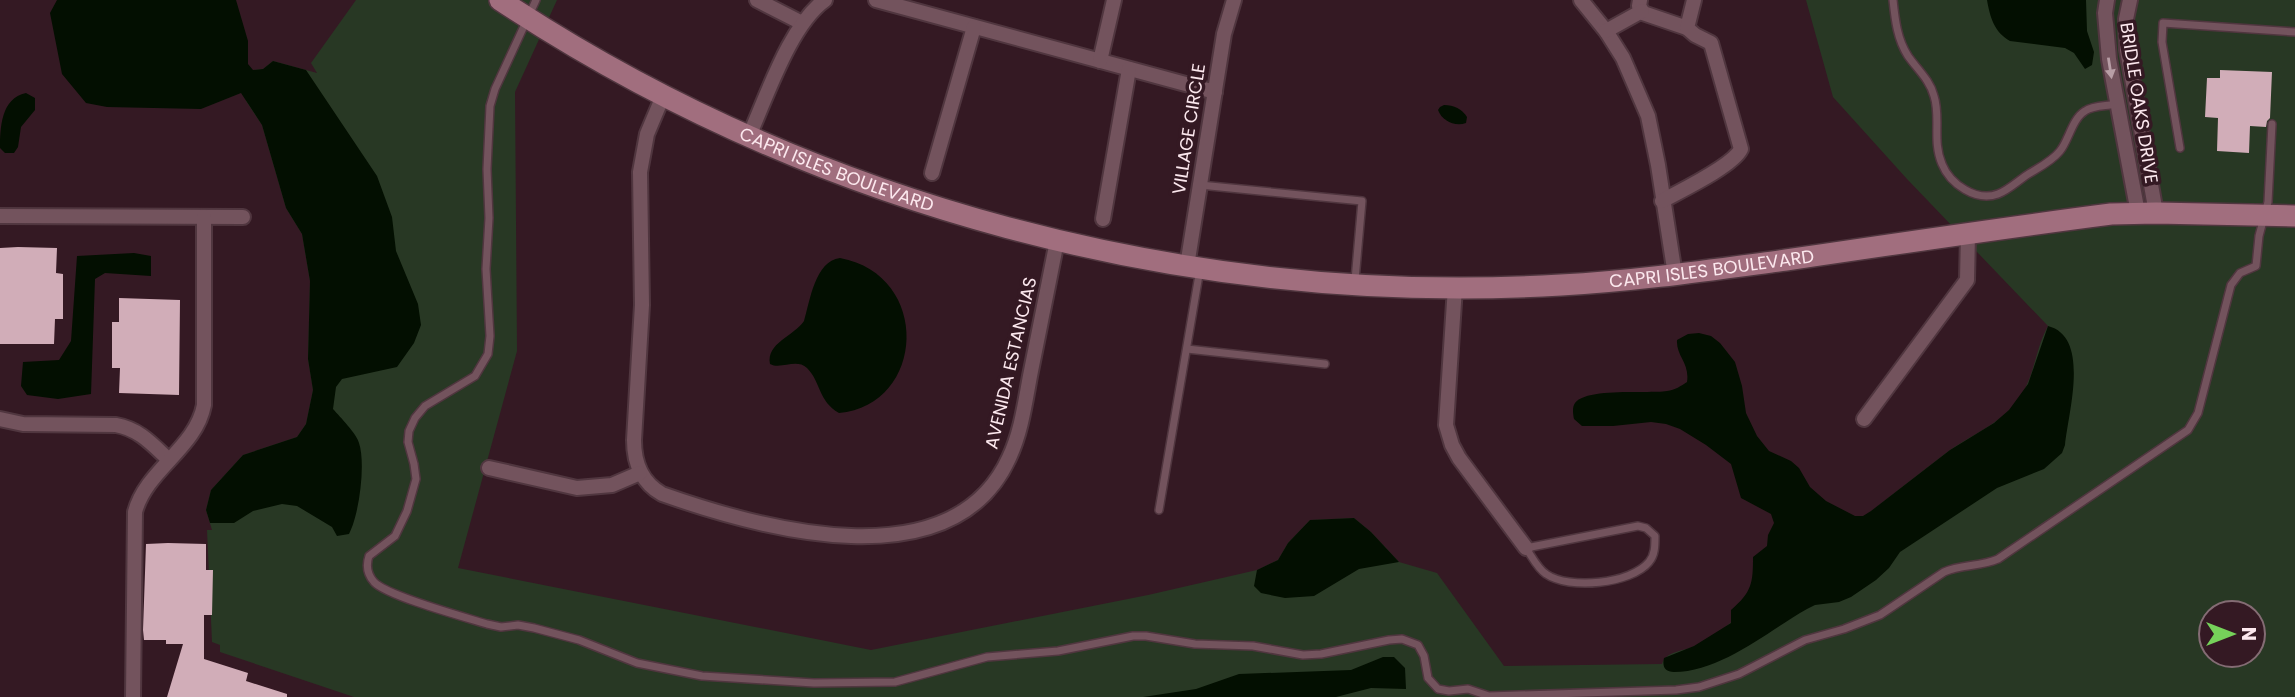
<svg xmlns="http://www.w3.org/2000/svg" width="2295" height="697" font-family="Poppins,sans-serif">
<style>
.green{fill:#283824;fill-rule:evenodd}
.water{fill:#030f01}
.building{fill:#d1adb8}
.lines{fill:none;stroke-linecap:round;stroke-linejoin:round}
.lane-casing{stroke:#50363f;stroke-width:10}
.street-casing{stroke:#50363f;stroke-width:18}
.secondary-casing{stroke:#50363f;stroke-width:24}
.lane{stroke:#73535d;stroke-width:7}
.street{stroke:#73535d;stroke-width:14}
.secondary{stroke:#a16e7e;stroke-width:21}
.oneway{fill:#b89ea6}
.labels{text-anchor:middle;stroke-width:7;stroke-linejoin:round;paint-order:stroke}
.street-label{font-size:18px;fill:#fce8ee;stroke:#341923}
</style>
<rect width="100%" height="100%" fill="#341923"/>
<path class="green" d="M 356,0 L 557,0 L 515,92 L 517,351 L 458,568 L 871,650 L 1148,595 L 1257,570 L 1278,560 L 1288,543 L 1310,520 L 1354,518 L 1371,532 L 1399,562 L 1437,573 L 1504,666 L 1662,664 C 1666,651 1683,651 1693,647 C 1714,638 1732,621 1750,607 C 1815,555 1880,504 1946,453 C 1970,435 2001,424 2018,400 C 2035,377 2035,349 2048,326 L 1907,179 L 1833,97 L 1806,0 L 2295,0 L 2295,697 L 354,697 L 220,652 L 220,645 L 212,642 L 207,530 L 212,530 L 206,510 L 211,490 L 243,455 L 297,437 L 306,424 L 313,390 L 308,359 L 310,281 L 302,234 L 286,208 L 262,125 L 246,101 L 253,70 L 263,69 L 273,61 L 317,73 L 311,63 ZM 2211,613 L 2253,613 L 2253,655 L 2211,655 Z"/>
<g class="water">
<path d="M 57,0 L 236,0 L 248,41 L 248,64 L 253,70 L 263,69 L 273,61 L 306,70 L 377,176 L 392,217 L 396,251 L 418,304 L 421,325 L 414,343 L 397,367 L 342,379 L 336,387 L 333,409 C 340,417 357,434 359,443 C 366,464 359,515 349,534 L 337,536 L 332,527 L 297,506 L 282,504 L 253,511 L 234,523 L 210,523 L 206,510 L 211,490 L 243,455 L 297,437 L 306,424 L 313,390 L 308,359 L 310,281 L 302,234 L 286,208 L 262,125 L 241,93 L 201,109 L 107,107 L 86,103 L 62,74 L 50,13 Z"/>
<path d="M 1987,0 L 2086,0 L 2087,31 L 2094,52 L 2092,65 L 2085,69 L 2074,53 L 2065,48 L 2010,41 C 1994,32 1990,17 1987,0 Z"/>
<path d="M 26,93 L 35,98 L 35,110 L 21,127 L 18,147 L 14,153 L 5,153 L 0,148 C 0,128 1,98 26,93 Z"/>
<path d="M 1444,105 C 1454,105 1462,109 1467,117 L 1466,123 C 1455,127 1442,121 1438,110 L 1440,107 Z"/>
<path d="M 134,253 L 151,256 L 151,276 L 105,273 L 95,279 L 91,394 L 58,399 L 27,395 L 21,386 L 23,362 L 59,360 L 71,341 L 77,256 Z"/>
<path d="M 840,258 C 932,275 926,405 839,413 C 818,401 821,382 807,368 C 796,358 781,370 770,364 C 766,343 794,336 804,321 C 810,301 815,261 840,258 Z"/>
<path d="M 2048,326 C 2091,337 2068,413 2065,445 L 2062,453 L 2044,469 L 1997,488 L 1900,552 L 1889,568 L 1876,580 L 1851,597 L 1839,602 L 1815,605 L 1807,609 C 1768,631 1721,672 1674,672 C 1665,672 1662,667 1664,658 L 1694,646 L 1731,623 L 1731,610 C 1752,592 1753,583 1753,557 L 1767,546 L 1768,535 L 1774,523 L 1771,514 L 1741,498 L 1731,464 L 1706,445 L 1680,429 L 1666,424 L 1651,422 L 1613,426 L 1582,426 L 1574,419 C 1573,414 1572,407 1575,403 C 1586,387 1649,394 1667,391 C 1675,390 1681,386 1687,382 C 1690,363 1676,356 1677,340 L 1688,334 L 1699,333 L 1711,336 L 1720,343 L 1735,362 L 1742,386 L 1746,413 L 1757,436 L 1769,451 L 1791,461 L 1799,468 L 1810,487 L 1826,501 L 1855,516 L 1863,516 L 1871,511 L 1950,450 L 1994,423 L 2009,410 L 2028,384 Z"/>
<path d="M 1354,518 L 1371,532 L 1399,562 L 1359,569 L 1314,596 L 1285,598 L 1261,593 L 1254,586 L 1257,570 L 1278,560 L 1288,543 L 1310,520 Z"/>
<path d="M 1383,657 L 1394,657 L 1405,668 L 1406,689 L 1371,688 L 1336,697 L 1143,697 L 1196,689 L 1239,674 L 1351,670 Z"/>
</g>
<g class="building">
<path d="M 2220,70 L 2272,72 L 2270,118 L 2267,121 L 2266,127 L 2250,126 L 2249,153 L 2217,151 L 2218,118 L 2205,117 L 2207,78 L 2220,78 Z"/>
<path d="M 18,247 L 57,248 L 56,273 L 63,274 L 63,319 L 55,319 L 54,344 L 0,344 L 0,248 Z"/>
<path d="M 119,298 L 180,300 L 179,395 L 119,393 L 120,368 L 112,368 L 112,322 L 119,322 Z"/>
<path d="M 168,543 L 206,544 L 206,570 L 213,570 L 212,615 L 204,615 L 204,659 L 248,673 L 246,681 L 287,694 L 287,697 L 167,697 L 183,644 L 166,644 L 166,640 L 144,640 L 143,630 L 146,544 Z"/>
</g>
<g class="lines">
<defs>
<g id="lane">
<path d="M 536,0 L 495,89 L 490,106 L 487,169 L 489,218 L 486,269 L 490,336 L 488,354 L 475,376 L 425,406 L 415,418 L 409,431 L 408,442 L 414,464 L 416,479 L 407,511 L 395,536 L 369,556 C 366,565 367,574 374,582 C 387,596 464,617 487,624 L 501,627 L 518,625 L 534,628 L 579,640 L 637,663 L 702,676 L 814,683 L 895,682 L 987,657 L 1058,651 L 1133,636 L 1146,636 L 1195,644 L 1253,646 L 1303,655 L 1321,654 L 1389,640 L 1402,639 L 1418,645 L 1424,656 L 1428,678 L 1438,689 L 1449,691 L 1468,689 L 1489,696 L 1676,690 L 1699,687 L 1739,674 L 1805,640 L 1844,629 L 1880,615 L 1944,572 C 1961,564 1980,567 1998,559 L 2188,430 L 2198,413 L 2231,285 L 2240,273 L 2256,266 L 2259,236 L 2268,202 L 2272,124"/>
<path d="M 1893,0 C 1895,19 1897,39 1908,56 C 1917,69 1930,80 1934,96 C 1941,117 1932,141 1942,164 C 1950,184 1976,202 1998,194 C 2009,190 2020,179 2030,173 C 2040,167 2052,161 2060,151 C 2069,140 2072,119 2085,111 C 2092,106 2102,106 2110,105"/>
<path d="M 2180,148 L 2162,42 L 2163,23 L 2295,32"/>
<path d="M 1200,185 L 1362,201 L 1355,280"/>
<path d="M 1187,349 L 1325,364"/>
<path d="M 1159,510 L 1200,269"/>
<path d="M 1638,526 L 1646,528 L 1655,536 C 1655,546 1655,555 1649,562 C 1631,584 1569,590 1546,574 C 1538,569 1532,557 1526,548 Z"/>
</g>
<g id="street">
<path d="M 757,0 L 802,23"/>
<path d="M 876,0 L 1215,92"/>
<path d="M 1581,0 L 1606,31 L 1623,58 L 1648,116 L 1658,165 L 1675,275"/>
<path d="M 1640,0 L 1639,6 L 1643,13 L 1687,28"/>
<path d="M 2107,0 L 2105,13 L 2109,59 L 2138,213"/>
<path d="M 2130,0 L 2126,19 L 2127,50 L 2156,213"/>
<path d="M 1606,31 L 1642,11"/>
<path d="M 1100,61 L 1114,0"/>
<path d="M 663,96 L 647,134 L 640,172 L 642,305 L 634,440 C 634,463 641,482 662,494 C 761,529 952,583 1009,458 C 1021,433 1025,403 1030,376 C 1039,331 1048,286 1057,241"/>
<path d="M 749,136 C 767,96 790,25 825,0"/>
<path d="M 932,173 L 974,27"/>
<path d="M 1662,201 C 1680,191 1733,166 1741,149 L 1711,43 L 1695,35 L 1687,28 L 1694,0"/>
<path d="M 0,216 L 243,217"/>
<path d="M 1103,219 L 1129,69"/>
<path d="M 1187,266 L 1224,34 L 1234,0"/>
<path d="M 1455,287 L 1446,425 L 1452,445 L 1459,458 L 1526,548"/>
<path d="M 0,419 L 23,424 L 116,425 C 139,429 152,444 169,460"/>
<path d="M 1864,419 L 1967,280 L 1968,234"/>
<path d="M 489,468 L 577,488 L 612,485 L 640,473"/>
<path d="M 133,697 L 135,512 C 146,470 196,448 204,405 L 204,217"/>
</g>
<g id="secondary">
<path id="s1" d="M 500,0 C 810,205 1189,307 1561,285 C 1636,281 1711,270 1786,260 C 1894,244 2002,228 2111,214 L 2156,213 L 2295,216"/>
</g>
</defs>
<use href="#lane" class="lane-casing"/>
<use href="#street" class="street-casing"/>
<use href="#secondary" class="secondary-casing"/>
<use href="#lane" class="lane"/>
<use href="#street" class="street"/>
<use href="#secondary" class="secondary"/>
</g>
<defs><path id="oneway-solid" d="M-6-.8H1V-3.2L6.5 0L1 3.2V.8H-6Z" transform="scale(1.75)"/></defs>
<use class="oneway" href="#oneway-solid" transform="translate(2110 68) rotate(81)"/>
<g class="labels">
<g class="street-label">
<text transform="translate(2139 103) rotate(81)" y="6">BRIDLE OAKS DRIVE</text>
<text transform="translate(1189 129) rotate(-81)" y="6">VILLAGE CIRCLE</text>
<text dy="6" stroke="none"><textPath href="#s1" startOffset="378">CAPRI ISLES BOULEVARD</textPath></text>
<text dy="6" stroke="none"><textPath href="#s1" startOffset="1269">CAPRI ISLES BOULEVARD</textPath></text>
<text transform="translate(1011 363) rotate(-77)" y="6">AVENIDA ESTANCIAS</text>
</g>
</g>
<g transform="translate(2232 634) rotate(90)"><circle r="33" fill="#341923" stroke="#846c74" stroke-width="2"/>
<path d="M0-5L12 26L0 18L-12 26Z" fill="#76d25a"/>
<text y="-10" font-size="19" font-weight="bold" text-anchor="middle" fill="#fce8ee">N</text>
</g>
</svg>
